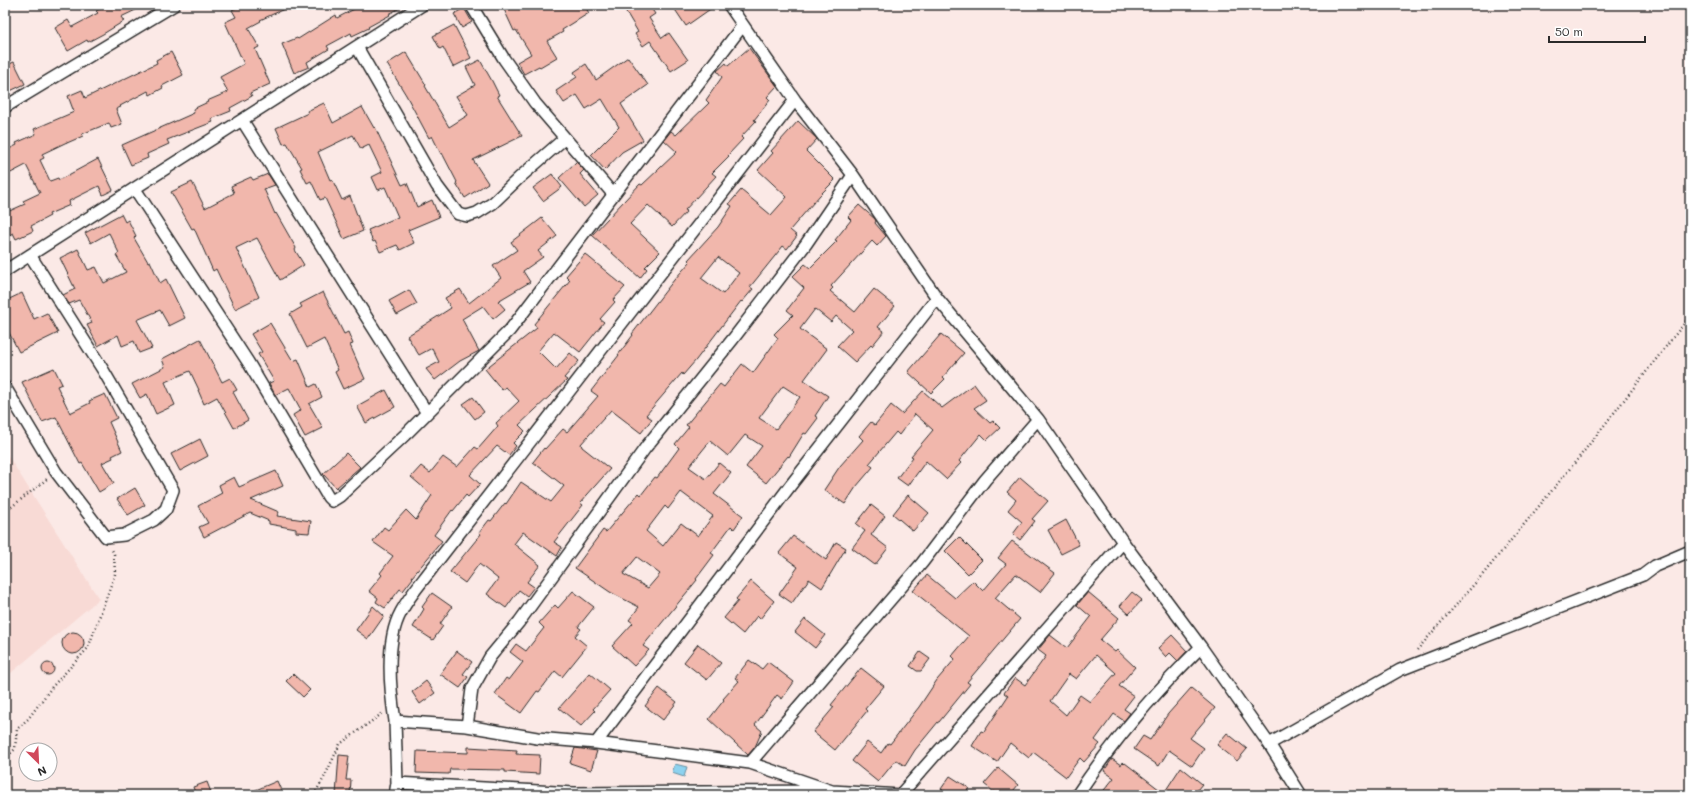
<svg xmlns="http://www.w3.org/2000/svg" width="1695" height="800" font-family="Mali,sans-serif">
	<rect width="100%" height="100%" fill="#fbe9e6"/>
	<filter id="ink" filterUnits="userSpaceOnUse"><feTurbulence type="fractalNoise" baseFrequency=".025" numOctaves="2"/><feDisplacementMap in="SourceGraphic" scale="8" xChannelSelector="R" yChannelSelector="G"/><feConvolveMatrix kernelMatrix="1 2 1 2 8 2 1 2 1" color-interpolation-filters="sRGB"/></filter>
	<g filter="url(#ink)">
		<!-- built -->
		<path fill="#f8dad5" d="M5 451 99 599 5 678Z"/>
		<!-- water -->
		<path fill="#8dd2ef" stroke="#668fa1" d="M675 764 687 767 684 777 672 773Z"/>
		<!-- building -->
		<path fill="#f1b7ac" stroke="#2b2b2b" fill-rule="evenodd" d="M107 5H146L121 17 124 21 103 34 88 42 87 40 68 51 55 28 68 20 72 27 98 13 96 11Z
			M241 5H293L260 20 261 21 248 28 259 47 255 49 270 84 250 93 252 96 230 108 231 111 211 119 213 122 167 140 169 144 147 154 148 158 131 165 122 145 194 113 193 109 208 102 207 101 228 92 220 77 244 64 225 22 236 17 232 10Z
			M362 5H405L389 14 390 15 368 27 369 28 352 36 351 33 327 46 329 49 307 62 309 67 294 73 282 44 297 38 298 39 336 15 337 18Z
			M502 5H584L589 13 562 30 563 32 547 41 557 57 540 67 539 66 524 74 517 62 531 54 516 30 514 31Z
			M622 5H649L655 14 649 18 662 38 669 33 688 60 671 71 650 41 643 46 635 34 638 32Z
			M672 5H716L686 26Z
			M464 8 472 22 462 28 454 14Z
			M454 25 471 58 453 67 443 47 440 49 433 36Z
			M749 48 777 86 767 97 770 100 754 120 756 121 741 137 743 139 728 155 729 156 712 173 716 176 685 210 687 211 672 227 648 205 630 224 660 252 645 267 647 269 640 278 592 235 640 184 642 185 677 152 664 140 671 131 676 135 709 103 706 100 722 77 717 71 726 63 728 66Z
			M171 52 183 75 162 86 163 88 150 95 148 91 120 106 121 107 116 109 122 124 111 128 109 123 82 134 83 136 67 143V142L42 154 44 158 40 160 50 181 58 178 59 180 98 159 113 190 103 195 99 186 69 201 70 205 49 214 50 216 31 226 33 231 16 239 13 233 5 237V213L25 204 23 201 40 193 26 165 5 176V151L17 145 16 143 36 134 34 129 74 112 68 96 82 90 85 98 157 63 156 60Z
			M406 52 426 85 425 86 449 127 468 115 456 96 475 85 466 67 480 60 492 81 499 95 497 96 522 136 473 160 488 183 465 198 456 183 457 182 442 153 441 154 432 136 429 138 406 95 387 64Z
			M628 57 648 85 621 104 643 140 622 152 605 170 591 155 619 127 602 99 586 109 577 95 564 103 556 91 577 77 574 72 586 64 596 80Z
			M14 62 25 84 8 92 5 85V66Z
			M324 103 333 123 362 107 374 128 375 127 402 185 407 183 417 207 432 200 439 217 408 230 414 243 400 250 397 245 380 252 375 241 373 242 368 230 398 217 385 187 378 190 372 177 382 172 369 145 361 149 353 135 318 152 330 180 332 179 342 200 350 196 363 231 344 239 325 198 320 200 311 181 307 183 300 169 302 168 287 143 283 144 276 128 308 113 307 111Z
			M798 121 817 139 806 151 835 180 820 195 790 230 797 236 787 249 783 246 750 287 753 289 742 302 741 301 696 360 683 375 682 373 646 415 652 419 641 433 611 410 581 444 582 447 610 469 580 503 583 505 554 542 562 547 557 556 523 532 514 544 540 565 527 582 534 587 527 596 519 590 506 608 487 594 498 579 479 564 465 583 450 572 481 534 479 533 489 520 491 521 505 503 506 504 521 482 551 502 564 486 533 462 544 448 545 449 563 429 567 432 598 396 591 391 619 355H618L633 335 632 334 674 280 690 262 688 260 718 227 732 206 729 204 741 190 771 215 787 197 758 170 773 153 771 151ZM718 257 739 273 723 294 701 278Z
			M576 162 584 170 580 174 598 195 584 207 559 178Z
			M268 174 275 185 264 189 275 214 276 213 296 248 295 250 304 265 280 280 257 238 236 248 259 297 235 309 216 269 213 271 194 228 192 229 171 192 192 182 205 208 234 193 231 186 251 177 253 180Z
			M552 174 562 187 543 201 533 188Z
			M859 205 875 219 876 221 875 223 886 236 877 246 872 241 831 286 833 288 830 291 855 312 874 289 895 306 878 327 884 331 872 346 871 345 855 362 837 346 852 330 836 316 831 322 815 309 800 329 827 349 804 380 828 396 815 416 818 418 806 434 804 433 789 457 788 456 766 483 746 467 762 446 745 435 728 456 710 441 689 467 706 479 719 463 731 473 714 494 743 516 734 529 731 526 711 553 714 555 696 579 697 580 643 646 649 650 634 666 612 646 633 623 629 620 639 607 610 592 575 568 603 530 606 532 639 493 641 495 655 477 657 478 679 448 675 444 689 427 686 425 720 384 724 387 742 364 753 373 778 338 774 334 793 315 787 310 804 288 792 277 805 264 810 268 837 241 835 240 851 220 848 217ZM783 386 800 397 776 429 759 418ZM681 492 713 516 698 536 681 523 663 546 646 531 665 506 668 509ZM637 557 660 574 648 588 623 574Z
			M121 214 125 222 128 220 136 236 134 238 148 262 150 261 160 283 166 279 185 318 169 326 160 310 137 320 152 348 139 353 134 341 122 346 118 335 98 346 87 325 92 323 79 300 69 304 63 295 75 289 60 258 78 249 88 270 96 267 104 283 126 272 116 255 119 253 109 233 91 243 85 233Z
			M542 218 557 236 538 251 543 257 523 271 530 282 498 301 505 309 493 319 483 306 462 319 479 351 460 361 435 380 426 369 439 362 432 348 419 355 407 336 451 308 445 298 460 289 469 303 501 278 493 266 517 250 511 242Z
			M585 254 625 287 613 300 615 302 600 319 604 322 580 352 554 332 538 351 556 369 570 353 579 361 564 378 567 380 519 425 525 431 513 443 516 446 509 455 497 446 470 475 480 484 468 497 466 495 453 511 452 510 434 535 442 541 412 577 413 578 403 591 400 589 385 608 376 602 378 598 369 591 382 575 380 573 393 556 373 542 384 527 388 530 406 510 416 520 432 495 411 477 421 466 430 473 443 457 457 467 475 447 478 449 498 426 496 423 519 401 506 387 502 390 485 369 537 328 534 324 570 280 566 276Z
			M409 290 417 304 397 315 389 301Z
			M323 292 344 334 348 332 353 344 350 345 365 379 343 389 335 372 338 370 324 339 307 348 290 314 302 307 300 304Z
			M22 293 34 319 47 313 58 333 19 352 5 325V301Z
			M270 323 293 361 298 359 310 387 316 384 322 397 309 404 323 428 305 437 293 415 301 410 289 388 275 395 269 383 274 381 258 354 262 352 251 334Z
			M941 334 964 353 943 377 945 379 931 393 908 372Z
			M200 339 222 382 230 378 237 390 233 392 248 420 234 428 217 397 204 404 198 390H199L190 371 165 382 175 405 156 414 147 394 140 398 132 384 165 367 162 359Z
			M54 368 62 384 57 386 70 413 90 403 89 401 105 394 117 418 109 422 122 451 112 456 113 458 102 463 114 483 99 492 82 463 80 464 56 417 42 422 22 382Z
			M974 384 986 400 974 408 990 423 993 421 1000 428 987 440 981 434 959 461 961 463 946 479 926 461 908 486 897 478 913 457 911 456 933 430 915 414 899 435 896 432 869 464 873 467 856 487 845 504 824 490 840 466 863 440 859 436 871 422 875 425 891 405 902 414 923 391 942 408Z
			M386 390 395 407 366 423 357 406Z
			M473 397 484 412 475 419 463 404Z
			M200 439 208 456 180 471 171 454Z
			M346 453 360 467 336 488 323 474Z
			M276 471 283 486 251 500 279 512 277 516 311 521 309 533 296 532V529L269 524V521L250 513 204 537 199 527 208 523 198 506 222 493 219 485 234 477 239 487Z
			M1020 477 1048 501 1032 519 1035 521 1020 540 1013 534 1022 522 1008 510 1016 500 1007 492Z
			M135 488 145 505 128 515 117 499Z
			M908 495 929 513 913 531 893 514Z
			M871 505 885 516 871 535 888 548 875 565 852 548 865 531 856 524Z
			M1066 520 1079 545 1061 554 1048 530Z
			M793 536 826 560 836 542 846 548 822 588 809 579 792 603 779 594 798 567 779 553Z
			M959 537 982 560 968 574 945 551Z
			M1012 541 1055 573 1040 592 1016 574 995 598 1020 619 967 682 970 684 939 722H938L915 750 905 766 896 760 878 782 852 761 867 742 881 753 888 743 890 744 919 707 937 680 955 659 952 656 969 636 913 591 927 575 955 598 973 581 983 591 1006 564 998 558Z
			M751 581 774 601 760 619 757 616 743 634 724 618 738 601 736 599Z
			M573 591 594 607 578 627 581 629 575 636 587 646 562 677 555 671 539 692 537 691 521 713 495 694 506 678 509 680 523 662 510 652 516 644 526 651 544 628 539 623 555 605 558 608Z
			M1088 592 1119 618 1100 640 1115 652 1117 650 1135 667 1119 686 1134 696 1124 709 1130 713 1124 721 1114 714 1095 740 1100 744 1084 762 1080 758 1066 777 1033 752 1029 758 1010 743 997 762 972 746 981 731 984 732 1008 696 1004 693 1015 678 1025 685 1046 656 1038 650 1050 635 1067 648 1091 617 1077 605ZM1096 655 1116 673 1090 702 1080 695 1066 715 1050 701 1069 674 1076 679Z
			M1132 592 1142 600 1129 614 1120 606Z
			M432 593 452 607 440 624 443 626 433 640 413 627 424 609 422 607Z
			M373 606 384 616 368 639 356 630Z
			M805 619 825 635 815 648 795 632Z
			M62 643a11 11 0 1 1 22 0a11 11 0 1 1-22 0Z
			M1172 635 1187 651 1178 661 1170 653 1166 657 1158 648Z
			M698 644 721 663 707 680 684 662Z
			M457 651 472 662 463 674 468 677 460 688 440 674Z
			M920 652 930 659 921 671H917L910 666Z
			M749 660 762 669 768 662 794 682 782 699 777 695 755 725 762 731 755 747 748 755 709 719 724 700 723 699 739 681 735 678Z
			M42 669a6 6 0 1 1 12 0a6 6 0 1 1-12 0Z
			M861 668 884 686 865 709 867 711 835 750 813 732 834 707 831 705Z
			M590 673 610 690 593 709 595 711 581 726 559 708Z
			M293 674 310 690 303 697 286 681Z
			M426 681 435 693 420 704 412 692Z
			M659 688 677 702 663 720 645 706Z
			M1191 688 1215 708 1190 738 1204 748 1192 766 1169 750 1159 766 1134 749 1143 736 1150 740 1168 714Z
			M1227 733 1247 749 1237 761 1217 745Z
			M468 747 517 750 516 754 540 755 539 774 505 772V770L450 769 449 774 416 773 417 751 468 753Z
			M575 748 597 751 591 770 570 763Z
			M339 755 349 756 346 780H351L350 795H336Z
			M1112 759 1121 765 1122 762 1124 764 1125 763 1164 793 1181 767 1202 784 1193 795H1100L1114 778 1104 771Z
			M998 768 1018 785 1010 795H998L984 784Z
			M950 776 969 788 965 795H951L941 789Z
			M277 781 283 795H244Z
			M207 782 212 795H196L193 787Z"/>
		<g fill="none" stroke-linecap="round" stroke-linejoin="round">
			<!-- street casing -->
			<g stroke="#2b2b2b" stroke-width="14">
				<path id="street" d="M471 5 504 59 535 103 613 194
					M729 5 795 100 853 175 937 298 1038 419 1123 542 1201 647 1269 744 1301 795
					M357 47 437 186 458 214 467 216 477 213 493 203 519 178 565 138
					M5 107 174 5
					M242 120 427 413
					M135 189 248 362 328 497 332 501 340 496 407 433 510 330 743 25
					M5 271 422 5
					M5 387 56 472 106 537 124 535 154 520 166 509 173 490 103 370 30 255
					M395 721C390 690 385 641 401 612 409 596 422 582 433 567L795 100
					M467 726 472 689 490 657 519 622 646 447 733 339 806 244 853 175
					M596 743 790 486 937 298
					M1269 744 1400 670 1643 575 1655 566 1690 551
					M750 763 922 563 985 480 1038 419
					M397 783 574 793 823 791
					M395 795 397 783 395 721 467 726 537 738 596 743 750 763 832 791 901 795
					M900 795 1123 542
					M1077 795C1113 741 1155 692 1201 647"/>
			</g>
			<!-- path -->
			<path stroke="#2b2b2b" stroke-width="2.5" stroke-dasharray="1 3" stroke-linecap="butt" d="M5 512 47 479
				M1417 650 1484 573 1577 460 1690 316
				M5 759 15 749 17 729 28 719 52 687 88 648 115 574 114 554 111 548
				M314 795 325 776 340 744 383 713"/>
			<!-- street -->
			<use href="#street" stroke="#fff" stroke-width="11"/>
		</g>
	</g>
	<!-- margin -->
	<rect width="1695" height="800" fill="none" stroke="#fff" stroke-width="20"/>
	<rect x="10" y="10" width="1675" height="780" fill="none" stroke="#2b2b2b" stroke-width="1.5" filter="url(#ink)"/>
	<!-- north arrow -->
	<g transform="translate(38 762) rotate(156)"><circle r="19" fill="#ffffff" stroke="#aaaaaa"/>
	<path d="M0-3L7 15L0 10L-7 15Z" fill="#d1495b"/>
	<text y="-6" font-size="11" font-weight="bold" text-anchor="middle" fill="#2b2b2b">N</text>
	</g>
	<!-- scale -->
	<path d="M1549 36v6h96v-6" fill="none" stroke="#2b2b2b" stroke-width="2"/>
	<text x="1555" y="36" font-size="12" fill="#2b2b2b" stroke="#ffffff" stroke-width="3" paint-order="stroke">50 m</text>
</svg>
